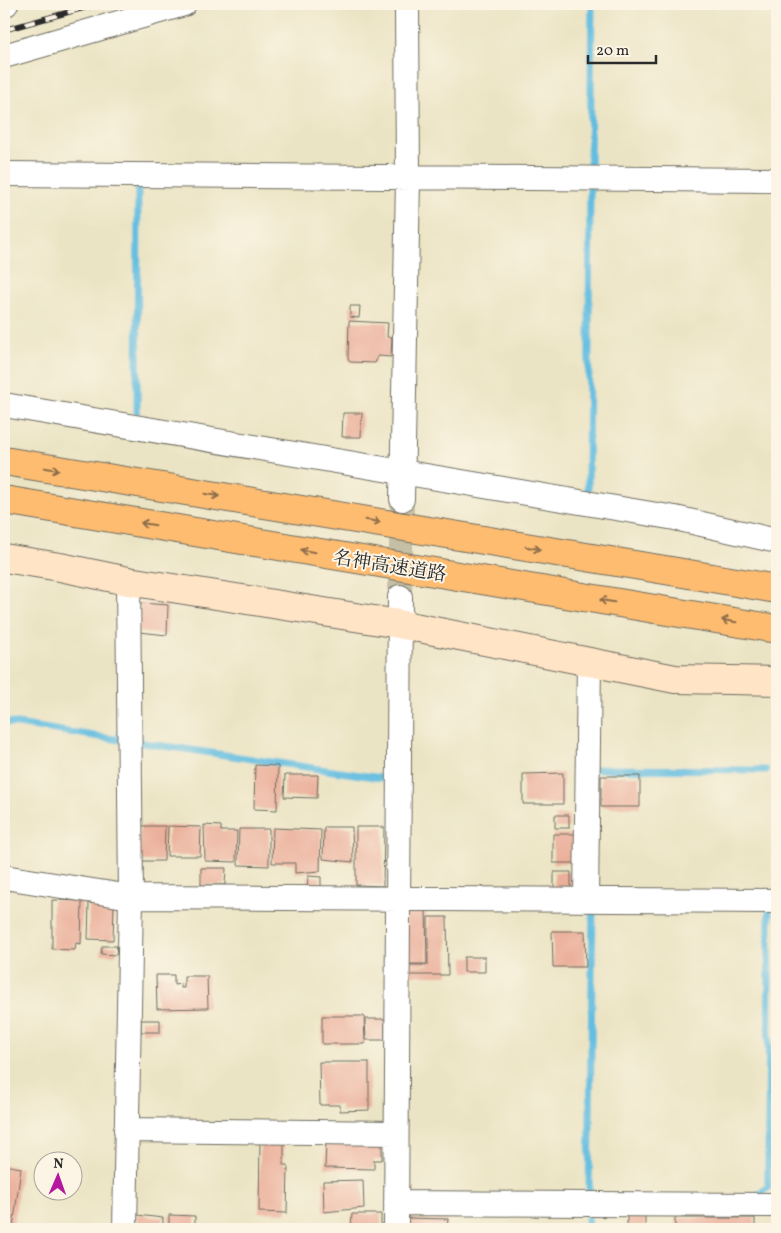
<svg xmlns="http://www.w3.org/2000/svg" width="781" height="1233" font-family="Vollkorn,'Noto Serif JP',serif">
	<rect width="100%" height="100%" fill="#fcf5e5"/>
	<filter id="ink" filterUnits="userSpaceOnUse"><feTurbulence type="fractalNoise" baseFrequency=".02" numOctaves="2"/><feDisplacementMap in="SourceGraphic" scale="10" xChannelSelector="R" yChannelSelector="G"/><feConvolveMatrix kernelMatrix="1 2 1 2 8 2 1 2 1" color-interpolation-filters="sRGB"/></filter>
	<filter id="wash" filterUnits="userSpaceOnUse"><feTurbulence type="fractalNoise" baseFrequency=".0096" numOctaves="4" result="noise"/><feDisplacementMap in="SourceGraphic" scale="20" xChannelSelector="R" yChannelSelector="G"/><feGaussianBlur stdDeviation="1.12" result="paint"/><feColorMatrix in="noise" values="0 0 0 0 0 0 0 0 0 0 0 0 0 0 0 0 0 1.4 0 .05"/><feComposite in="paint" operator="in"/></filter>
	<g filter="url(#wash)">
		<rect width="100%" height="100%" fill="#ebe4c4"/>
		<g fill="none" stroke-linecap="round" stroke-linejoin="round">
			<!-- stream -->
			<path stroke="#62bde0" stroke-width="7" d="M590 172 592 4
				M137 411 138 181
				M588 490 590 190
				M4 722 120 740V734
				M137 742 381 778
				M593 769 766 770
				M593 1196H589L593 908
				M756 1197 768 1187 769 913
				M588 1229V1213"/>
		</g>
		<g id="blocks">
			<!-- building -->
			<path fill="#ebb09b" d="M350 306H360L359 318 350 317Z
				M349 321 388 323 387 337H392L391 357 378 356 375 363 350 362 348 359Z
				M343 413H362L361 437H342Z
				M140 603 168 605 167 635 139 632Z
				M255 765 278 766 277 810 254 809Z
				M563 773V804H523V774Z
				M285 775H318L317 798 284 797Z
				M601 776H640V807H601Z
				M555 815H569V828H555Z
				M204 825 221 826V831H237L236 862 205 861Z
				M140 826H165L164 861H139Z
				M168 826 201 827 200 856H167Z
				M324 827H352L353 862 323 859Z
				M356 827H384L383 886 356 885Z
				M273 828 321 830 320 871 295 873V863H272Z
				M239 829H269V866L238 865Z
				M553 834H575L576 863H553Z
				M201 868H226L225 885H201Z
				M554 872H571V889L554 890Z
				M308 876 321 877V891H307Z
				M52 900 82 901 81 944 76 943 75 950 52 949Z
				M89 903 114 904 113 940 88 939Z
				M406 909H426L427 964H406Z
				M428 917H447L448 975H408V965H428Z
				M552 931H585L586 967H553Z
				M102 946H117L116 955 101 954Z
				M464 957H485V972H464Z
				M156 975H174V985L181 984V988H184V976H207L208 1008 157 1009Z
				M322 1016H364L365 1044H322Z
				M365 1019H385V1040H366Z
				M141 1020H160V1032H141Z
				M319 1062H369V1110L340 1111V1105H320Z
				M260 1140H284V1165H288L287 1213 259 1212Z
				M326 1140H382V1160H374V1169L325 1168Z
				M4 1165 21 1168 13 1228H4Z
				M363 1180 364 1208 324 1212 323 1181Z
				M645 1213V1229H627V1214Z
				M352 1214H381V1229H351Z
				M137 1215 163 1218V1229H137Z
				M169 1215 195 1216V1229H169Z
				M405 1218 448 1219 447 1229H405Z
				M675 1218H755V1229H675Z"/>
		</g>
	</g>
	<g filter="url(#ink)">
		<use href="#blocks" fill-opacity="0" stroke="#6e6c61" stroke-width="1"/>
		<g fill="none" stroke-linecap="round" stroke-linejoin="round">
			<!-- street-tunnel -->
			<path stroke="#c5bfa5" stroke-width="24" stroke-dasharray="24 12" stroke-linecap="butt" d="M400 597 402 499"/>
			<!-- street casing -->
			<g stroke="#6e6c61" stroke-width="26">
				<path id="street" d="M4 4H6
					M4 56 184 4
					M4 174 777 180
					M4 405 675 518 777 541
					M402 499 408 179 407 4
					M4 877 131 897 777 901
					M586 900 589 662
					M126 1130 396 1133
					M396 1203 777 1205
					M125 1229 131 897 128 581
					M396 1229 400 597"/>
			</g>
			<!-- secondary casing -->
			<g stroke="#6e6c61" stroke-width="30">
				<path id="secondary" d="M4 558 60 567 128 581 399 624 675 679 777 681"/>
			</g>
			<!-- highway casing -->
			<g stroke="#6e6c61" stroke-width="30">
				<path id="highway" d="M659 569 777 589
					M655 609 777 629"/>
			</g>
			<!-- street -->
			<use href="#street" stroke="#fff" stroke-width="24"/>
			<!-- secondary -->
			<use href="#secondary" stroke="#ffe4c6" stroke-width="28"/>
			<!-- highway -->
			<use href="#highway" stroke="#febc70" stroke-width="28"/>
			<!-- rail casing -->
			<g stroke="#2b2b2b" stroke-width="5.5">
				<path id="rail" d="M4 30 98 4"/>
			</g>
			<!-- rail -->
			<use href="#rail" stroke="#fcf5e5" stroke-width="4" stroke-dasharray="11" stroke-linecap="butt"/>
			<!-- highway-bridge casing -->
			<g stroke="#6e6c61" stroke-width="30" stroke-linecap="butt">
				<path id="highway-bridge" d="M4 461 659 569
					M4 500 655 609"/>
			</g>
			<!-- highway-bridge -->
			<use href="#highway-bridge" stroke="#febc70" stroke-width="28"/>
		</g>
		<!-- one-way arrows -->
		<defs><path id="oneway-shaft" d="M-6 0H5M1.5-3L5.5 0L1.5 3" fill="none" stroke-width="1.6" stroke-linecap="round" stroke-linejoin="round" transform="scale(1.25)"/></defs>
		<g stroke="#8a6c4a">
			<use href="#oneway-shaft" transform="translate(52 469) rotate(9)"/>
			<use href="#oneway-shaft" transform="translate(212 495) rotate(9)"/>
			<use href="#oneway-shaft" transform="translate(373 521) rotate(10)"/>
			<use href="#oneway-shaft" transform="translate(148 524) rotate(-171)"/>
			<use href="#oneway-shaft" transform="translate(533 548) rotate(10)"/>
			<use href="#oneway-shaft" transform="translate(308 551) rotate(-171)"/>
			<use href="#oneway-shaft" transform="translate(607 601) rotate(-171)"/>
			<use href="#oneway-shaft" transform="translate(729 621) rotate(-170)"/>
		</g>
	</g>
	<g text-anchor="middle" stroke-width="4" stroke-linejoin="round" paint-order="stroke">
		<!-- street labels -->
		<g font-size="19" fill="#2b2b2b" stroke="#fcf5e5">
			<text transform="translate(390 565) rotate(9)" y="7">名神高速道路</text>
		</g>
	</g>
	<!-- margin -->
	<rect width="781" height="1233" fill="none" stroke="#fcf5e5" stroke-width="20"/>
	<!-- north arrow -->
	<g transform="translate(58 1176) rotate(2)"><circle r="24" fill="#fcf5e5" stroke="#a8a49b"/>
	<path d="M0-4L9 19L0 12L-9 19Z" fill="#b5179e"/>
	<text y="-8" font-size="14" font-weight="bold" text-anchor="middle" fill="#2b2b2b">N</text>
	</g>
	<!-- scale -->
	<path d="M588 55v8h68v-8" fill="none" stroke="#2b2b2b" stroke-width="2.5"/>
	<text x="596" y="55" font-size="15" fill="#2b2b2b" stroke="#fcf5e5" stroke-width="4" paint-order="stroke">20 m</text>
</svg>
